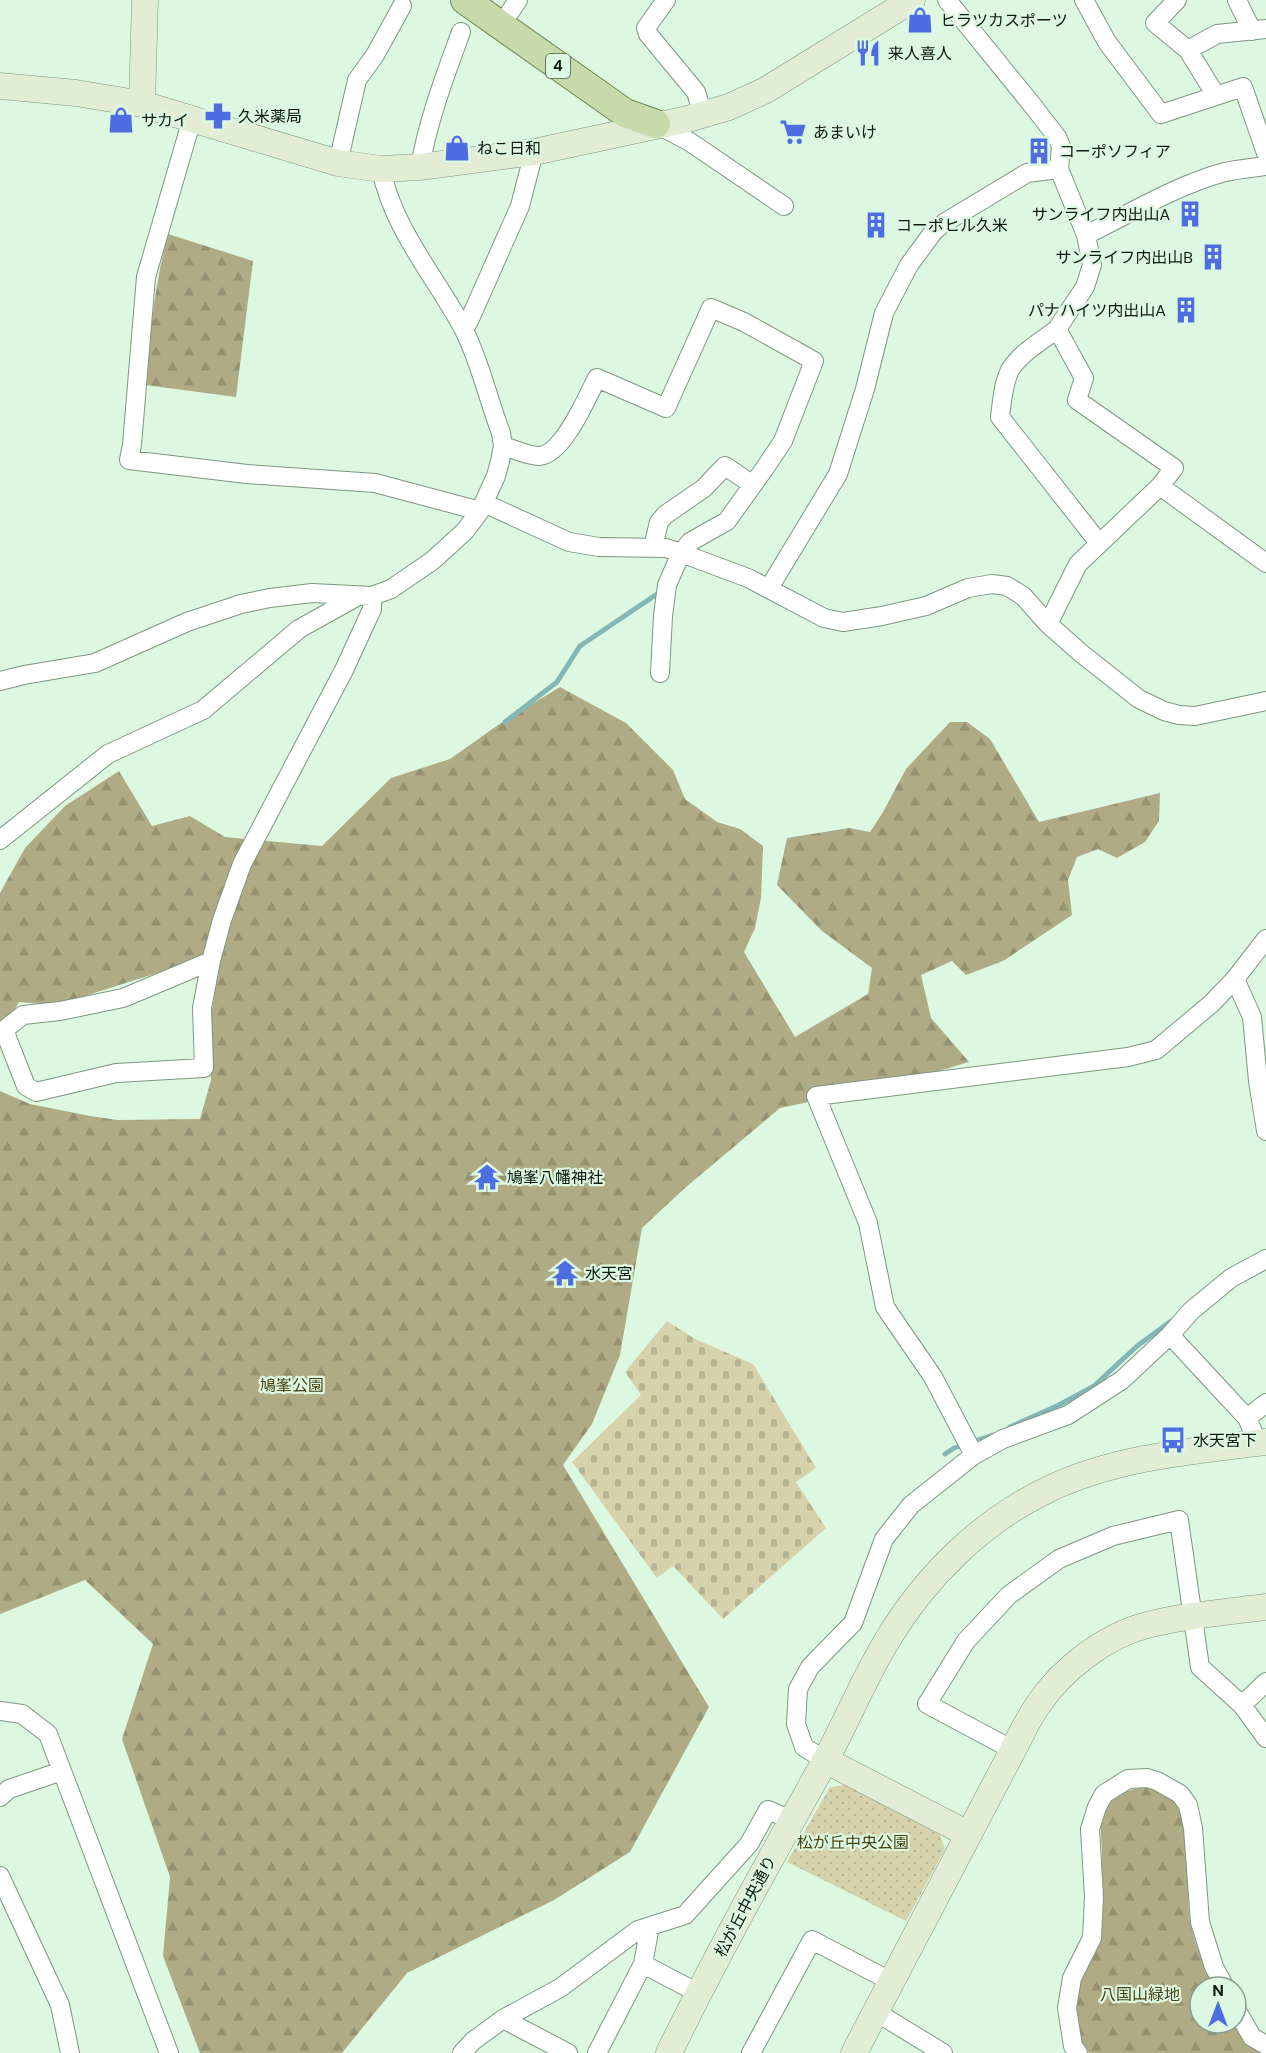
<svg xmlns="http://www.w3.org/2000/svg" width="1266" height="2053" font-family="'DM Sans','Noto Sans JP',sans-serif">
	<defs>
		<pattern id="green-dots" width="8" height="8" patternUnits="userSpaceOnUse" patternTransform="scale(1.5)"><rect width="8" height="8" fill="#d6d2ab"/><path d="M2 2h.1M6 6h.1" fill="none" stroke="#b6b492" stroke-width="1.8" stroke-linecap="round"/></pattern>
		<pattern id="forest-firs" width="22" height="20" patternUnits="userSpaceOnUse" patternTransform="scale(1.5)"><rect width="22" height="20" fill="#afab84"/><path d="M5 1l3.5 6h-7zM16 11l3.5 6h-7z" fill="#959271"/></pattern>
		<pattern id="cemetery-stones" width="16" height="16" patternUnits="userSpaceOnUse" patternTransform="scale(1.5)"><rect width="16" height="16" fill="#d6d2ab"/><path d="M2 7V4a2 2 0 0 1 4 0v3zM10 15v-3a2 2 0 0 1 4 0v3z" fill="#b6b492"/></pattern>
	</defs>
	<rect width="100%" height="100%" fill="#ddf8e1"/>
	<!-- green -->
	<path fill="url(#green-dots)" d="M845 1785 940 1835 945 1849 906 1921 787 1862 830 1787Z"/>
	<!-- forest -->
	<path fill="url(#forest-firs)" d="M168 234 253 261 236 397 145 385C150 334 155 283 168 234Z
		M560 687 626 723 673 770 685 799 717 822 740 829 763 846 761 898 755 928 744 952 795 1037 868 994 872 968 822 931 777 885 787 838 849 828 870 832 883 812 906 769 950 722H967L990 739 1039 822 1160 793 1159 821 1145 842 1117 858 1098 849 1077 857 1068 880 1072 915 1003 961 966 975 952 961 921 975 931 1018 969 1062 894 1084 780 1108 686 1187 642 1228 620 1355 592 1424 563 1465 709 1707 630 1852 554 1900 407 1973 342 2053H200L163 1956 170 1877 122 1739 153 1644 85 1580 0 1614V1091L30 1104 90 1116 118 1120 200 1119 211 1080 209 1029 220 959 208 957 56 1005 19 1002 0 1034V893L25 848 65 806 119 771 152 826 190 816 225 837 322 846 391 778 450 759 498 725Z
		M1140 1787C1147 1788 1157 1788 1163 1791 1197 1810 1185 1885 1190 1919 1193 1944 1205 1965 1218 1987H1200V2023H1236L1266 2053H1089L1078 2037 1074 2012 1079 1981 1101 1938 1102 1856 1100 1813 1115 1795Z"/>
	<!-- cemetery -->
	<path fill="url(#cemetery-stones)" d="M667 1321 695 1339 753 1364 816 1468 796 1482 826 1528 723 1619 673 1566 657 1578 572 1462 641 1395 625 1372Z"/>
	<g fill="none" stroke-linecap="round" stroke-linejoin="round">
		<!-- stream -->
		<path stroke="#83b6b7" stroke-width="5" d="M505 722 557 682 580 646 660 592
			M1010 1427 1059 1405 1094 1386 1137 1346 1171 1321
			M945 1454 954 1448 993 1435"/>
		<!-- street casing -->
		<g stroke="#7d9681" stroke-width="20">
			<path id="street" d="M666 0 646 28 648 34 696 92 703 115
				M947 0 1033 106 1057 137 1061 146 1059 169 1086 235 1092 265 1085 287 1057 329 1084 378 1077 400 1174 468 1160 486 1266 563
				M1084 0 1107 42 1161 114 1243 87 1266 153
				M1177 0 1155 23 1188 50 1215 94
				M1237 0 1252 31
				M510 12 518 0
				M1188 50 1217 34 1266 29
				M192 119 146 277 132 445 129 460 247 474 375 483 480 511
				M656 124 690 142 784 206
				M338 163 357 80 375 55 402 6
				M420 167C428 120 445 76 461 32
				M1086 235C1129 214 1179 184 1225 172 1238 169 1252 168 1266 166
				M464 329 469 321 520 206 534 152
				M1057 329C1042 341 1020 353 1010 370 1003 384 1002 402 1000 417L1099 543
				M503 446C514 449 528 456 539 456 563 455 587 397 597 378L666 408 711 308 744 322 814 361 783 441 767 465 727 521 690 542 681 553 667 585 663 616 660 673
				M484 503 569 542 599 547 666 548 681 553 748 578 824 618 843 622 882 616 926 606 968 588 992 584 1007 586 1023 596 1048 624 1082 654 1139 699 1164 711 1179 715 1195 716 1266 701
				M653 547 659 522 665 515 704 488 725 466 753 485
				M769 588 838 474 865 389 884 313 909 265 934 231 944 223 1027 173 1059 169
				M1048 624 1078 564 1160 486
				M0 681 24 675 95 663 187 622 241 604 270 598 312 593 372 596 391 589 432 561 465 531 480 511 496 476 500 461 503 446 501 433C488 399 480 361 463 328 435 276 393 229 381 169
				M0 840 108 754 203 710 299 629 358 596
				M211 961 202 1008 204 1068 116 1073 36 1092 26 1086 4 1030 23 1015 60 1011 123 998 211 961 222 920 242 864 344 670 372 609V596
				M1235 979 1252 1017 1258 1081 1266 1131
				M1170 1335 1247 1418 1258 1443
				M1247 1418 1266 1403
				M974 1455 933 1377 885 1307 868 1223 816 1096 1128 1057 1156 1050 1211 1004 1235 979 1266 939
				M1242 1705 1266 1682
				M0 1711 22 1714 48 1734 169 2053
				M1013 1750 927 1704 966 1641 1009 1595 1059 1559 1113 1536 1179 1520 1200 1667 1242 1705 1266 1738
				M825 1760 804 1747 796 1724 798 1689 810 1667 853 1623 884 1539 911 1505 974 1455 1003 1439 1068 1415 1122 1380 1170 1335 1191 1311 1231 1278 1266 1259
				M0 1797 9 1789 62 1771
				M0 1876 60 2005 70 2053
				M643 1964 698 1993
				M1236 2009 1252 2037 1266 2045
				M876 2012 943 2053
				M503 2019 568 2053
				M462 2053 473 2041 503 2019 560 1988 638 1930 685 1915 749 1844 768 1810 791 1820
				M597 2053 643 1964 650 1926
				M751 2053 812 1940 892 1982
				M1078 2053 1073 2046 1067 2008 1072 1978 1092 1938 1094 1897 1090 1829 1097 1807 1104 1794 1128 1779 1147 1778 1157 1781 1180 1794 1188 1805 1193 1828 1200 1922 1214 1967 1225 1987"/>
		</g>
		<!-- secondary casing -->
		<g stroke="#7d9681" stroke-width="27">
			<path id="secondary" d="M0 86 76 93 142 104 338 163 381 169 420 167 534 152 688 119 729 107 766 90 912 0
				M142 104 145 0
				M825 1760 968 1834
				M669 2053C717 1954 771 1858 825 1761 847 1721 864 1678 888 1639 926 1576 981 1522 1047 1490 1115 1457 1192 1451 1266 1442
				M854 2053 1013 1750C1021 1735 1028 1719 1038 1705 1062 1669 1105 1636 1147 1625 1186 1615 1227 1612 1266 1607"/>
		</g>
		<!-- primary casing -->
		<g stroke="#6e8650" stroke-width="30">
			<path id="primary" d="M465 0 625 113 656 124"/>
		</g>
		<!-- street -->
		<use href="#street" stroke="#fff" stroke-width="18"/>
		<!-- secondary -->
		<use href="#secondary" stroke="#e3ecd5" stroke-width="26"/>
		<!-- primary -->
		<use href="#primary" stroke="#c7daaa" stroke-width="28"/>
	</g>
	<!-- icons -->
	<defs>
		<g id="shop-bare" transform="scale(2.07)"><path d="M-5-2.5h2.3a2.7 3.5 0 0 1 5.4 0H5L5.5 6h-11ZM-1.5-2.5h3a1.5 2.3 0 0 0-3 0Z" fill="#4e6de1" stroke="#ddf8e1" stroke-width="2.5" paint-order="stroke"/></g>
		<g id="restaurant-bare" transform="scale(2.07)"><path d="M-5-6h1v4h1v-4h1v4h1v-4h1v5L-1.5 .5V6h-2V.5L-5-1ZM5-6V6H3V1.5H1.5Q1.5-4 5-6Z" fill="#4e6de1" stroke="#ddf8e1" stroke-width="2.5" paint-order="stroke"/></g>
		<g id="pharmacy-bare" transform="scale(2.07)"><path d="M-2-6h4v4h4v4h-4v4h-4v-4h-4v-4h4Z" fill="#4e6de1" stroke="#ddf8e1" stroke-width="2.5" paint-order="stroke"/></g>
		<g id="supermarket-bare" transform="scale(2.07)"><path d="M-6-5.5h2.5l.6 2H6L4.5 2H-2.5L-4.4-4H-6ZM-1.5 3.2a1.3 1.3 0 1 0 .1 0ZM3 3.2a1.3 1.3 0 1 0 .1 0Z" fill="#4e6de1" stroke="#ddf8e1" stroke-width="2.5" paint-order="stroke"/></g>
		<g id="building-bare" transform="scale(2.07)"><path d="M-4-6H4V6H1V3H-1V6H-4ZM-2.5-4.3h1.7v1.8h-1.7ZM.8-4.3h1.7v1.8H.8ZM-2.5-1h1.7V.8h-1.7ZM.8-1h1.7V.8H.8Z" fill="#4e6de1" stroke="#ddf8e1" stroke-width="2.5" paint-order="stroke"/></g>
		<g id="temple-bare" transform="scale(2.07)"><path d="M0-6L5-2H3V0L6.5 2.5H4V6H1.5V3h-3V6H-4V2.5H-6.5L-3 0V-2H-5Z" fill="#4e6de1" stroke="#ddf8e1" stroke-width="2.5" paint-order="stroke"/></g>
		<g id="bus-bare" transform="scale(2.07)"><path d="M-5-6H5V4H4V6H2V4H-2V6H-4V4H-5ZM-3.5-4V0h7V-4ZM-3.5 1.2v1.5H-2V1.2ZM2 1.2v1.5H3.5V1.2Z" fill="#4e6de1" stroke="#ddf8e1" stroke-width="2.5" paint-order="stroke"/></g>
	</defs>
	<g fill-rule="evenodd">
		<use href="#shop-bare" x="920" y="20"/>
		<use href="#restaurant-bare" x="868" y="53"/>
		<use href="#pharmacy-bare" x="218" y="116"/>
		<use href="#shop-bare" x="121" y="120"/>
		<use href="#supermarket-bare" x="793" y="132"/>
		<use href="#shop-bare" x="457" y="148"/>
		<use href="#building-bare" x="1039" y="151"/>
		<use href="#building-bare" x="1190" y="214"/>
		<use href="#building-bare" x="876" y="225"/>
		<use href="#building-bare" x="1213" y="257"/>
		<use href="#building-bare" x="1186" y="310"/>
		<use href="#temple-bare" x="487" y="1177"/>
		<use href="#temple-bare" x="565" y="1273"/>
		<use href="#bus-bare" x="1173" y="1440"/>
	</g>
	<g text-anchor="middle" stroke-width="4.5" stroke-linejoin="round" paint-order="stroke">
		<!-- shield labels -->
		<rect fill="#ddf8e1" stroke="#4d5b4f" stroke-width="1.5" x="546" y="54" width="24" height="24" rx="4.5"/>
		<g font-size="15" font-weight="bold" fill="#0f1811">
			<text x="558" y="71">4</text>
		</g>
		<!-- poi labels -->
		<g font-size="16" fill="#0f1811" stroke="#ddf8e1" text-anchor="start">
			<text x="940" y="26">ヒラツカスポーツ</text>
			<text x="888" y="59">来人喜人</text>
			<text x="238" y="122">久米薬局</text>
			<text x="141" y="126">サカイ</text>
			<text x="813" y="138">あまいけ</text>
			<text x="477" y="154">ねこ日和</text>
			<text x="1059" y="157">コーポソフィア</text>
			<text x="1170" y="220" text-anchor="end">サンライフ内出山A</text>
			<text x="896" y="231">コーポヒル久米</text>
			<text x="1193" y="263" text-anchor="end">サンライフ内出山B</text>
			<text x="1166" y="316" text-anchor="end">パナハイツ内出山A</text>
			<text x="507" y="1183">鳩峯八幡神社</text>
			<text x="585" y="1279">水天宮</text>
			<text x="1193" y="1446">水天宮下</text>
		</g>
		<!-- park labels -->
		<g font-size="16" fill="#484313" stroke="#ddf8e1">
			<text x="292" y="1391">鳩峯公園</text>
			<text x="853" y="1848">松が丘中央公園</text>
			<text x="1140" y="2000">八国山緑地</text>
		</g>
		<!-- street labels -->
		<g font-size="16" fill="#0f1811" stroke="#ddf8e1">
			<text transform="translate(745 1906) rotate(-62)" y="6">松が丘中央通り</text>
		</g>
	</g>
	<!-- north arrow -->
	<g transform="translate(1218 2005)"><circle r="28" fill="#ddf8e1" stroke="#8b9e8e" stroke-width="1.5"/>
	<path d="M0-4.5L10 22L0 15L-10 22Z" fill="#4e6de1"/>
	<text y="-9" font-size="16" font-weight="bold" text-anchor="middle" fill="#0f1811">N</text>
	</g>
</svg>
